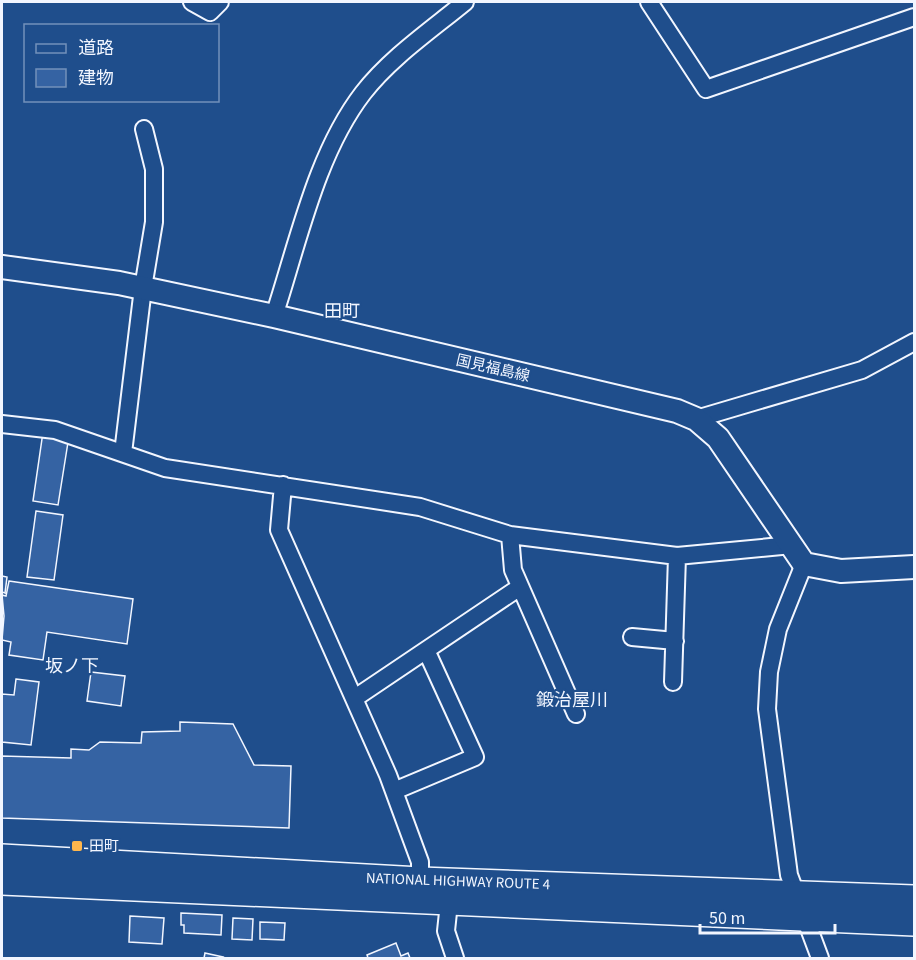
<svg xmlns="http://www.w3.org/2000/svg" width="916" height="960" font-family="'Source Sans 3','Noto Sans JP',sans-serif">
	<rect width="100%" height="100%" fill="#1f4e8c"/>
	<!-- building -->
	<path fill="#3563a3" stroke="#f2f6ff" stroke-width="1.5" d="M43 432 69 436 58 505 33 501Z
		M36 511 63 515 54 580 27 577Z
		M2 576 7 577 5 593 2 592Z
		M9 581 133 599 127 644 47 632 43 660 9 655 11 642 2 640 4 616 2 595 6 596Z
		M91 672 125 676 121 706 87 701Z
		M16 679 39 682 31 745 2 742V694L14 695Z
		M180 722 233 724 254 765 291 766 289 828 2 818V756L71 758V749L89 750 100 742 141 743 142 732 180 731Z
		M181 913 222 915 221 935 184 933V925H181Z
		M130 916 164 918 162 944 129 942Z
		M233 918 253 919 252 940 232 939Z
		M260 922 285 923 284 940 260 939Z
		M396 943 401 956 408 953 410 958H368L367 955Z
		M205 953 223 957 222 958H204Z"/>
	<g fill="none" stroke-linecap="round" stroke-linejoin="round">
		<!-- minor casing -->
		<g stroke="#f2f6ff" stroke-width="20">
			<path id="minor" d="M192 2 210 12 220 2
				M649 2 706 89 914 17
				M274 316C298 243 316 154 363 93 390 58 431 30 465 2
				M696 419 862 370 914 342
				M2 424 55 430 165 468 420 507 510 535 677 556 792 545
				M123 453 143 288 154 222V169L144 129
				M283 485 279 530 388 775 420 862V881
				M510 535 513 570 576 714
				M804 564 778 629 769 672 767 709 789 875 820 958
				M632 637 675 641
				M673 682 677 556
				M355 698 520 587
				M394 791 475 757 426 650
				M449 903 446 931 455 958"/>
		</g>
		<!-- secondary casing -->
		<g stroke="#f2f6ff" stroke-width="26">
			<path id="secondary" d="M2 267 119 283 274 316 677 411 696 419 718 438 804 564 841 571 914 567"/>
		</g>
		<!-- trunk casing -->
		<g stroke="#f2f6ff" stroke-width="30">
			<path id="trunk" d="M2 858 420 881 914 899
				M2 881 914 922"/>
		</g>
		<!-- minor -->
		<use href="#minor" stroke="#1f4e8c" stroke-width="16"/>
		<!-- secondary -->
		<use href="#secondary" stroke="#1f4e8c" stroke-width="22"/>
		<!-- trunk -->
		<use href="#trunk" stroke="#1f4e8c" stroke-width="27"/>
	</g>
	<!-- markers -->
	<rect fill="#ffb74d" stroke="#1f4e8c" stroke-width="2" x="71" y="840" width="12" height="12" rx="3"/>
	<g text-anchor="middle" stroke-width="4.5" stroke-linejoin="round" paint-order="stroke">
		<!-- street labels -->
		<g font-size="15" fill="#f2f6ff" stroke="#1f4e8c">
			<text transform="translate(493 368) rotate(13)" y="5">国見福島線</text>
			<text transform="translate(458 881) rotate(2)" y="5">NATIONAL HIGHWAY ROUTE 4</text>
		</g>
		<!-- poi labels -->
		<g font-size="15" fill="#f2f6ff" stroke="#1f4e8c" text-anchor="start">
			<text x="89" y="851">田町</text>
		</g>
		<!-- quarter labels -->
		<g font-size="18" fill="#f2f6ff" stroke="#1f4e8c">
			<text x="342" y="317">田町</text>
			<text x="72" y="672">坂ノ下</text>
			<text x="572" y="706">鍛治屋川</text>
		</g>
	</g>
	<!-- border -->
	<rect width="916" height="960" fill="none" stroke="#f2f6ff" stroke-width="6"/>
	<!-- legend -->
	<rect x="24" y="24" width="195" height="78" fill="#1f4e8c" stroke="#7391ba" stroke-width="1.5"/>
	<rect x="36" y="44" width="30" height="9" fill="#1f4e8c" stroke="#7391ba" stroke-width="1.5"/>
	<text x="78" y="54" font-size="18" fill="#f2f6ff">道路</text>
	<rect x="36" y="69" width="30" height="18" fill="#3563a3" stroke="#7391ba" stroke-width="1.5"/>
	<text x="78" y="84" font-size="18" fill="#f2f6ff">建物</text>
	<!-- scale -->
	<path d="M700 924v9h135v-9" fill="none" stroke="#f2f6ff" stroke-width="3"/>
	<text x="709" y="924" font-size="18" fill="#f2f6ff" stroke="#1f4e8c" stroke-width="4.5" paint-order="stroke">50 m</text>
</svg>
